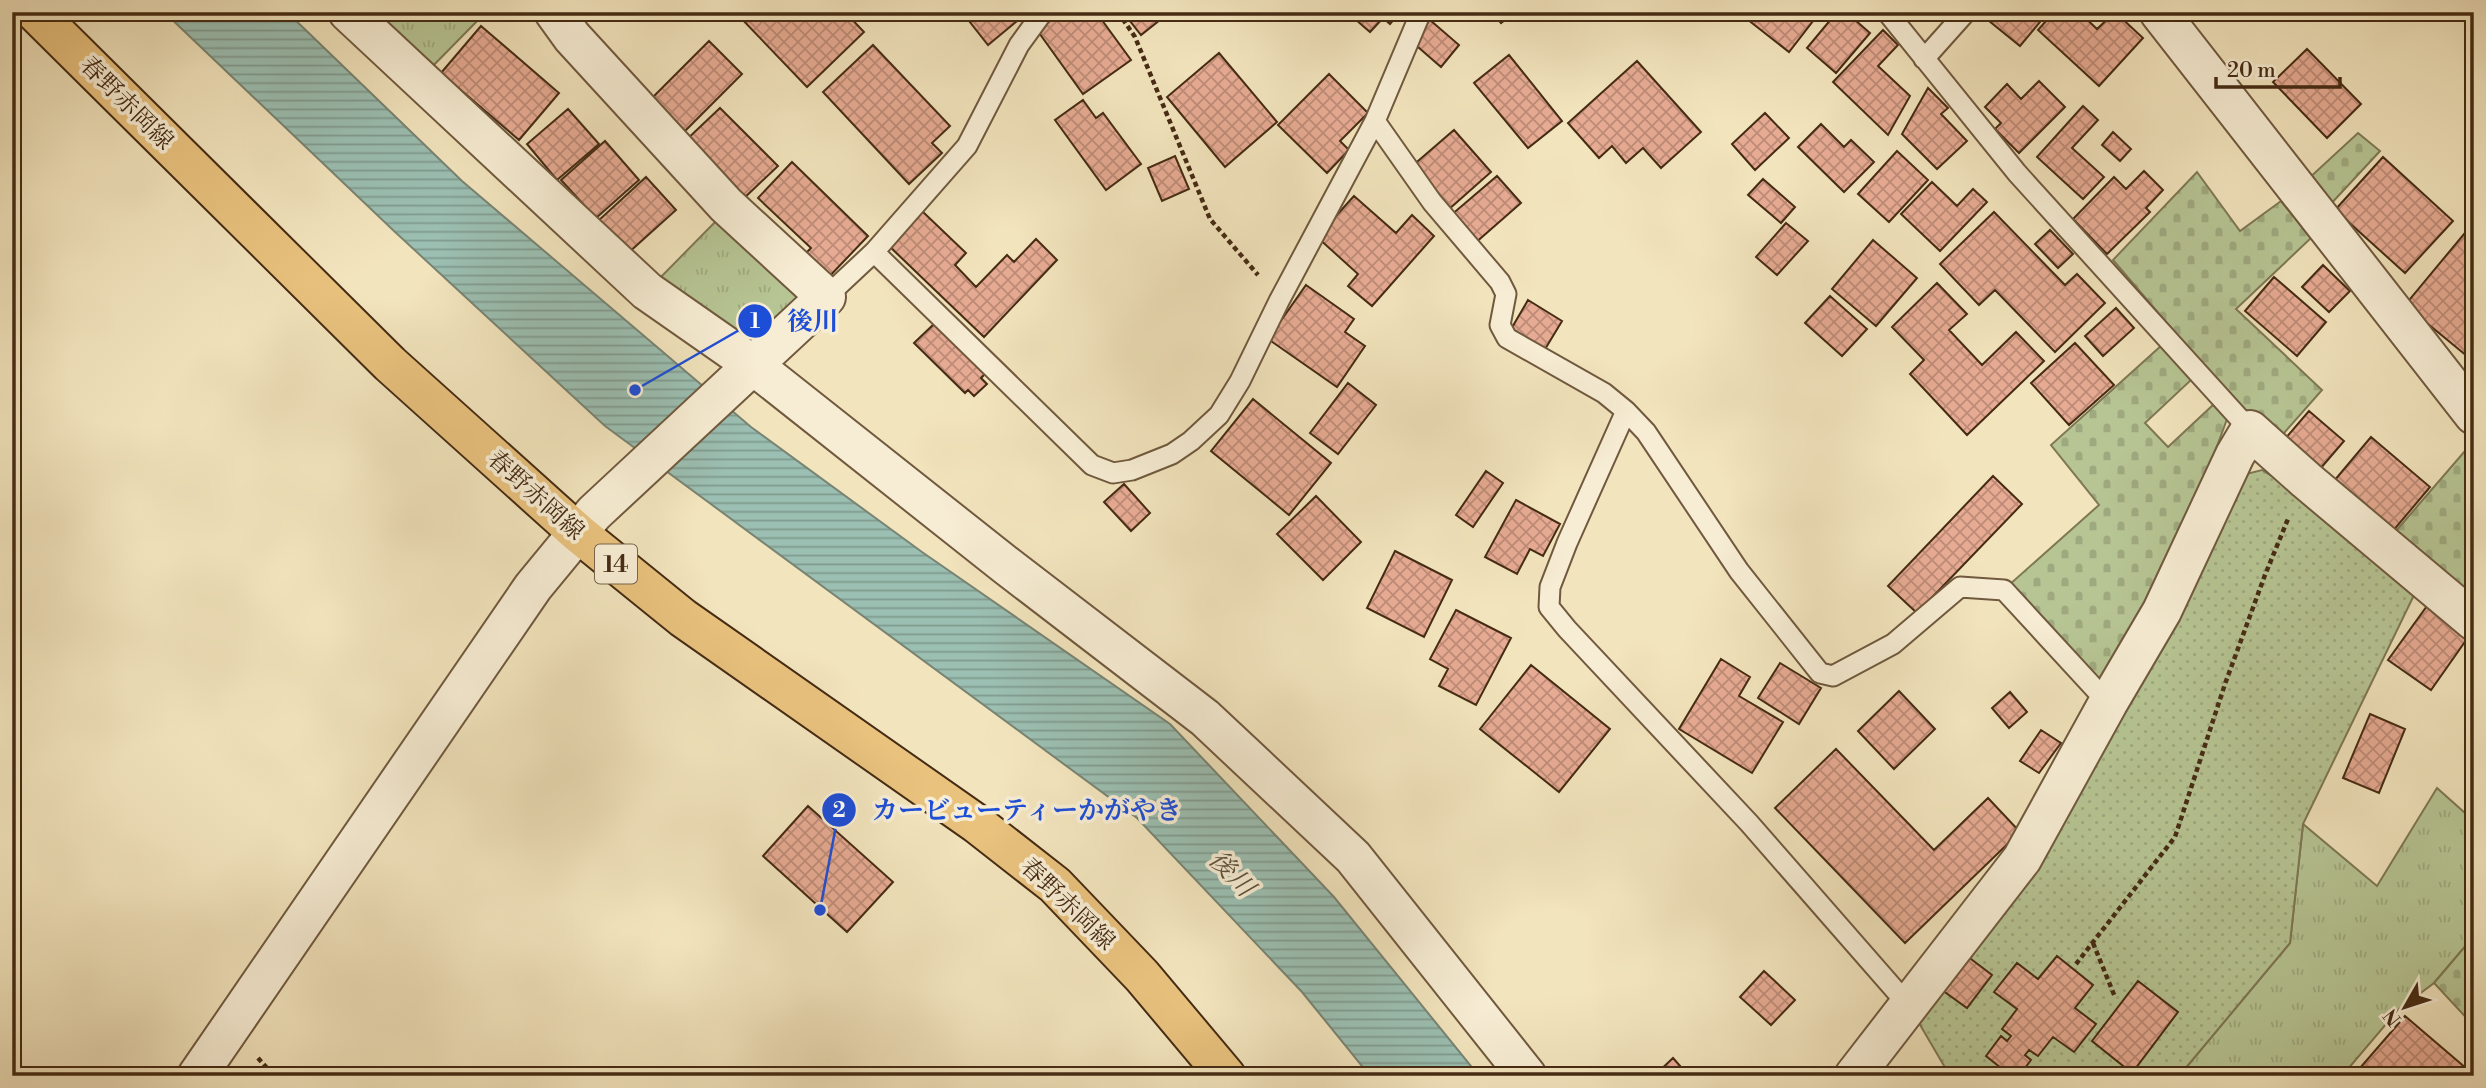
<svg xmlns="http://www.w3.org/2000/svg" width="2486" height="1088" font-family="'Libre Bodoni','Noto Serif JP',serif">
	<defs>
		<pattern id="grass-tufts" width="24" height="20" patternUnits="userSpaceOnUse" patternTransform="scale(1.75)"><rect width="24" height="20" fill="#b7c594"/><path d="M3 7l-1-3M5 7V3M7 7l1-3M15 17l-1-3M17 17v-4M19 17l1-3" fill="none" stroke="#9fa97f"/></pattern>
		<pattern id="cemetery-stones" width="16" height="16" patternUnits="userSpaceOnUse" patternTransform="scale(1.75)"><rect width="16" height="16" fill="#b7c594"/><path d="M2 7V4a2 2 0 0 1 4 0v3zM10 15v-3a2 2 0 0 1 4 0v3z" fill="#9fa97f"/></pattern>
		<pattern id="park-dots" width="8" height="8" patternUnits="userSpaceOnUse" patternTransform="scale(1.75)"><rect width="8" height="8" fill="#b7c594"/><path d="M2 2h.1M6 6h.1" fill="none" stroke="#9fa97f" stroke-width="1.8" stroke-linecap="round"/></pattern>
		<pattern id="water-rules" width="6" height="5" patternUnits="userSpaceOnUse" patternTransform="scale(1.75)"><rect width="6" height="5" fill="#9bbfb2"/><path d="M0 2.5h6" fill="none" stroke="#809b90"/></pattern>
		<pattern id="building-cross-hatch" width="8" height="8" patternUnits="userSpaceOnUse" patternTransform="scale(1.75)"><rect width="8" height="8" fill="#e7ab93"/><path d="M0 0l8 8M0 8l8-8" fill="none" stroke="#bd8b77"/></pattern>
	</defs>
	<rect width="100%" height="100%" fill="#f2e4bd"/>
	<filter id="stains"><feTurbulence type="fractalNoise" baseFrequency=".00286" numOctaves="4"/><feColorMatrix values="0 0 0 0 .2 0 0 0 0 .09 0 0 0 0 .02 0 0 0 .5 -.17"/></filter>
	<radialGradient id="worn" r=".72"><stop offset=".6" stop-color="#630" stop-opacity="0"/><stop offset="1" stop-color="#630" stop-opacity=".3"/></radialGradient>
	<!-- grass -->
	<path fill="url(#grass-tufts)" stroke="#7e7854" stroke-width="2" d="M348 12H486L420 79Z
		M729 208 826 297 753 365 647 291Z
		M2437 788 2474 821V936L2434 983 2398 1010 2342 1076H2179L2290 943 2303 824 2377 886Z"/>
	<!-- cemetery -->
	<path fill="url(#cemetery-stones)" stroke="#7e7854" stroke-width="2" d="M2358 133 2380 151 2329 206 2307 180Z
		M2197 172 2240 231 2281 201 2311 238 2236 309 2322 390 2277 441 2237 405 2113 260Z
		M2162 345 2191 380 2145 423 2168 447 2213 405 2227 419 2179 550 2099 683 2009 585 2099 505 2051 445Z
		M2471 444 2474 447V611L2389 539Z
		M2474 936V1026L2434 983Z"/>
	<!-- park -->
	<path fill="url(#park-dots)" stroke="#7e7854" stroke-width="2" d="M2262 470 2288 486 2416 591 2303 824 2290 943 2179 1076H1950L1909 1006 2246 474Z"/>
	<!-- water -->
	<path fill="url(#water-rules)" stroke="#798472" stroke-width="2" d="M164 12H287L462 181 751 427 922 552 1170 724 1334 897 1479 1076H1370L1302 992 1137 818 605 426 394 231Z"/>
	<!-- building -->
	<path fill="url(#building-cross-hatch)" stroke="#452b13" stroke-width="2" d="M739 12H845L864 32 807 87 737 14Z
		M962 12H1018L1022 17 988 45Z
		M1063 12H1104L1099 16 1131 60 1083 94 1037 30Z
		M1123 12H1170L1141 35Z
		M1347 12H1400L1390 24 1383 18 1370 32Z
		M1492 12H1515L1501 23Z
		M1738 12H1820L1789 52Z
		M1837 12H1846L1870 33 1836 73 1807 48Z
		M1978 12H2028L2040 22 2020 46Z
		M2054 12H2079L2097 29 2115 12 2143 38 2099 86 2038 30Z
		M1430 20 1459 45 1441 67 1411 41Z
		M481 26 559 93 519 140 441 73Z
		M1883 30 1898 45 1878 66 1910 96 1888 135 1833 82Z
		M709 41 742 74 685 131 652 98Z
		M873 45 950 126 932 143 942 153 909 184 823 92Z
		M2307 49 2361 104 2327 138 2273 82Z
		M1219 53 1277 122 1225 167 1167 97Z
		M1509 55 1562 121 1528 148 1474 83Z
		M1637 61 1701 132 1661 168 1643 148 1626 163 1612 146 1599 158 1568 123Z
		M1329 74 1368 113 1340 141 1349 150 1327 173 1278 125Z
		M2039 81 2065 107 2019 153 1995 129 2001 123 1985 107 2007 84 2021 99Z
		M1928 88 1948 108 1941 114 1967 141 1937 169 1902 134Z
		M1083 100 1096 118 1103 113 1141 164 1106 190 1055 120Z
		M2083 106 2098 120 2072 148 2104 177 2083 199 2037 157Z
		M720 108 778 166 741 201 683 143Z
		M568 109 599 144 557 180 527 144Z
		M1765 113 1789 138 1755 170 1732 144Z
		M1821 124 1844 147 1851 140 1874 162 1844 192 1798 147Z
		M1454 130 1491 172 1448 210 1411 167Z
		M2113 132 2131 149 2120 161 2102 145Z
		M605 141 639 180 596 218 561 180Z
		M1897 151 1928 180 1889 222 1858 194Z
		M1175 156 1189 189 1162 201 1148 168Z
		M2383 157 2453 221 2405 273 2335 210Z
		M792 162 868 236 824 282 800 259 811 248 758 198Z
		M2144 171 2163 190 2146 208 2150 212 2107 254 2073 219 2114 177 2126 189Z
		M1497 176 1521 203 1474 244 1450 216Z
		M646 177 676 210 627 254 598 221Z
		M1763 179 1795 207 1781 223 1748 195Z
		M1932 182 1957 206 1973 189 1987 202 1940 251 1901 214Z
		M1354 196 1396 233 1412 215 1434 236 1372 306 1348 286 1358 274 1317 237Z
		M922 211 966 253 955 265 976 287 1007 255 1014 262 1036 239 1057 260 984 337 889 246Z
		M1994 212 2065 285 2077 274 2105 303 2055 352 1995 290 1979 305 1940 264Z
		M2474 222V351L2468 357 2405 305Z
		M1786 223 1808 241 1777 275 1756 257Z
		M2050 230 2073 254 2058 268 2035 244Z
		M1873 240 1917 278 1876 326 1832 289Z
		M2323 265 2350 291 2329 312 2302 287Z
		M2274 277 2326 322 2297 356 2245 311Z
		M1937 283 1967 314 1949 330 1982 365 2016 332 2044 361 1967 435 1910 374 1924 360 1892 327Z
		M1306 285 1354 319 1345 332 1365 346 1337 387 1268 339Z
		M1830 296 1867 329 1842 356 1805 323Z
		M1528 300 1562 321 1544 351 1510 331Z
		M2116 308 2134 328 2103 356 2085 336Z
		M934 324 985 374 981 378 987 384 974 396 968 390 965 393 914 343Z
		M2075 343 2114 385 2069 425 2031 383Z
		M1348 383 1376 405 1338 454 1310 433Z
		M1253 399 1331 463 1289 515 1211 451Z
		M2309 411 2344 441 2314 476 2279 446Z
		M2371 437 2430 487 2387 538 2329 487Z
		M1486 471 1503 483 1473 527 1456 515Z
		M1993 476 2022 504 1917 613 1888 586Z
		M1124 484 1150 513 1131 531 1104 502Z
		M1316 496 1361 542 1323 580 1277 534Z
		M1516 500 1560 524 1543 556 1530 549 1517 574 1485 557Z
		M1395 551 1452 580 1424 637 1367 608Z
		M2427 606 2469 636 2431 690 2388 660Z
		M1456 610 1511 638 1476 705 1439 686 1448 669 1430 659Z
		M1721 659 1750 677 1739 696 1783 722 1752 773 1679 729Z
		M1780 663 1821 688 1799 724 1758 698Z
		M1531 665 1610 729 1559 792 1480 729Z
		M1899 691 1935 729 1894 769 1858 731Z
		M2010 692 2027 712 2009 728 1992 708Z
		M2370 714 2405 729 2379 793 2343 778Z
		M2041 730 2061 743 2039 773 2020 761Z
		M1836 749 1934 850 1988 798 2020 832 1905 943 1775 808Z
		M808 806 893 882 847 932 763 856Z
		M1967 956 1992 975 1967 1008 1942 990Z
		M2057 956 2093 985 2075 1008 2096 1024 2074 1052 2053 1037 2038 1056 2029 1050 2025 1055 2031 1060 2019 1076H2011L1986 1056 2001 1036 2007 1041 2011 1036 2002 1029 2017 1009 1994 992 2017 963 2038 979Z
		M1764 971 1795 1000 1771 1025 1740 997Z
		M2138 981 2178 1012 2132 1073 2092 1041Z
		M2405 1016 2474 1075V1076H2353Z
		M1673 1058 1689 1076H1654Z"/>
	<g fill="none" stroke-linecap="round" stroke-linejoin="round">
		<!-- lane casing -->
		<g stroke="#70593e" stroke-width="23">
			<path id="lane" d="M1887 12 2017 173 2250 430
				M1924 59 1966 12
				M1375 121 1432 202 1500 282 1506 294 1500 325 1507 338 1604 393 1626 411 1646 432 1739 571 1820 673 1833 676 1893 644 1960 587 2004 590 2108 703
				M874 252 1092 465 1113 473 1132 470 1172 454 1191 441 1219 415 1240 381 1279 301 1375 121 1421 12
				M826 297 874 252 967 146 1019 45 1043 12
				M1626 411 1567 543 1550 587 1549 607 1567 629 1749 823 1909 1006"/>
		</g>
		<!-- street casing -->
		<g stroke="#70593e" stroke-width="42">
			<path id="street" d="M348 12 647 291 753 365 1007 566 1205 718 1353 857 1527 1076
				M2159 12 2474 415
				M197 1076 533 587 594 513 826 297 726 205 572 37 554 12
				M1854 1076 2022 859 2108 703 2162 611 2235 455 2250 430 2306 480 2474 621"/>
		</g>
		<!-- primary casing -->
		<g stroke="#452b13" stroke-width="42">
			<path id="primary" d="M35 12 390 364 578 533 683 618 977 824 1055 885 1142 976 1226 1076"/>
		</g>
		<!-- path -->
		<path stroke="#452b13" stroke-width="4.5" stroke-dasharray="5 3.5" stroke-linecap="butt" d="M1118 12 1135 37 1210 219 1258 275
			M2093 943 2115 997
			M2076 964 2175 837 2225 684 2265 575 2288 519
			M258 1058 274 1076"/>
		<!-- lane -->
		<use href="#lane" stroke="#f7edd4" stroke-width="19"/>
		<!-- street -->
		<use href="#street" stroke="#f7edd4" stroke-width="38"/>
		<!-- primary -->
		<use href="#primary" stroke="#e9c27e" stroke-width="38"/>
	</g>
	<g text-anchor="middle" stroke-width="7" stroke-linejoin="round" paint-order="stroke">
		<!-- shield labels -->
		<rect fill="#f7edd4" stroke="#7a654d" stroke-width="2" x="595" y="544.5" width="42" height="39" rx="5"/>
		<g font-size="23" font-weight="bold" fill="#452b13">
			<text x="616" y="572">14</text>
		</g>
		<!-- street labels -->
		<g font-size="24" fill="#452b13" stroke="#f7edd4">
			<text transform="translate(127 103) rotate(45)" y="8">春野赤岡線</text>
			<text transform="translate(536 495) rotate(42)" y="8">春野赤岡線</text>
			<text transform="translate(1068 904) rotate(44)" y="8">春野赤岡線</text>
		</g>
		<!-- water labels -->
		<g font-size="26" font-style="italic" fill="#5a503b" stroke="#f7edd4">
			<text transform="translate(1232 873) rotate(46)" y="9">後川</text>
		</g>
	</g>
	<!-- callouts -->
	<path fill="none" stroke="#1d4ed8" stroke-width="2.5" d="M635 390L755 321M820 910L839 810"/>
	<g fill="#1d4ed8" stroke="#f7edd4" stroke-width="2.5">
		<circle cx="635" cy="390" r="7"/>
		<circle cx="820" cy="910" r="7"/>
		<circle cx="755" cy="321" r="18"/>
		<circle cx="839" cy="810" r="18"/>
	</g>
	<g font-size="21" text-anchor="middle" font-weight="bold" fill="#fff">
		<text x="755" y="328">1</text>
		<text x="839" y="817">2</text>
	</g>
	<g font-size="26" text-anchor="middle" font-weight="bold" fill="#1d4ed8" stroke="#f7edd4" stroke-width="7" stroke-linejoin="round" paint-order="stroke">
		<text x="813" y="330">後川</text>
		<text x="1027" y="819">カービューティーかがやき</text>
	</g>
	<!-- margin -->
	<rect width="2486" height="1088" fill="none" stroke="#f2e4bd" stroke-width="42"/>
	<rect x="14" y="14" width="2458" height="1060" fill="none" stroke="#452b13" stroke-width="3.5"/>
	<rect x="21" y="21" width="2444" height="1046" fill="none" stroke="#452b13" stroke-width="2"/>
	<!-- north arrow -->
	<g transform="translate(2405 1007) rotate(231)" stroke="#f7edd4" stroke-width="5" paint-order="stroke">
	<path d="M0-5L12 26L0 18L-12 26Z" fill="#452b13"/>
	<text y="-10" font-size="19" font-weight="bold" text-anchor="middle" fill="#452b13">N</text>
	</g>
	<!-- scale -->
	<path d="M2216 77v10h124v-10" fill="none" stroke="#452b13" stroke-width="3.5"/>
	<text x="2227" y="77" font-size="21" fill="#452b13" stroke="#f7edd4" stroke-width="5" paint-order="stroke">20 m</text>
	<rect width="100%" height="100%" filter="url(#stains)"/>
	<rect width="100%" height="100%" fill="url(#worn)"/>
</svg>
